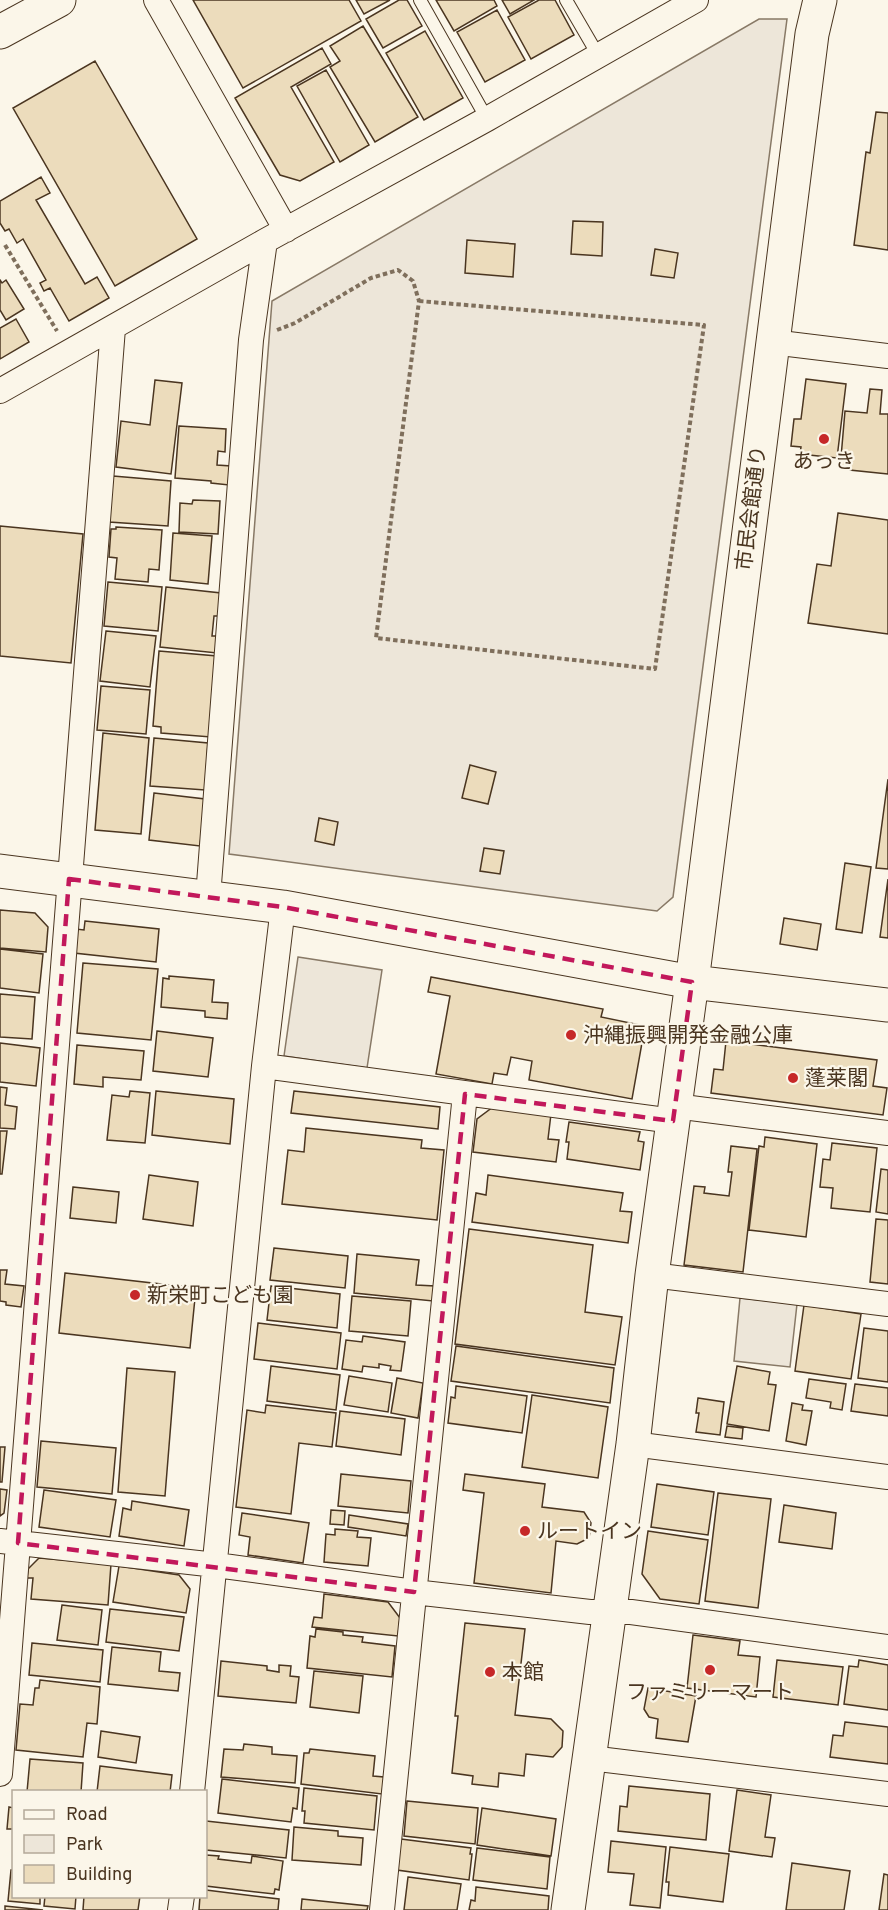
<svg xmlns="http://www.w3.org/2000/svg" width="888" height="1910" font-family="Overpass,'Noto Sans JP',sans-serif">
	<rect width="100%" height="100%" fill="#fbf6e9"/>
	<!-- green -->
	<path fill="#ede6d9" stroke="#887966" stroke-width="1.5" d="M759 19H787L673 897 657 911 229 854 272 301Z
		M298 957 382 970 367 1068 284 1056Z
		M740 1298 797 1304 790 1367 734 1361Z"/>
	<!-- building -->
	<path fill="#ecdcbc" stroke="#4a3520" stroke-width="1.5" d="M193 0H349L361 21 243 88Z
		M356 0H390L364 14Z
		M399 0H407L422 26 383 48 366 19Z
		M436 0H494L497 6 454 31Z
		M502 0H534L510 14Z
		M539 0H555L574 35 531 59 508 17Z
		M497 10 525 60 485 82 457 32Z
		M363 26 418 117 375 142 330 67 340 61 330 46Z
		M425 31 463 98 424 120 386 53Z
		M322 48 331 64 291 87 334 162 300 181 280 175 235 98Z
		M95 61 197 239 115 286 13 108Z
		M326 70 369 145 340 162 297 86Z
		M876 112 888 113V250L854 245 866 152 870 153Z
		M41 177 50 193 36 200 85 284 97 277 109 298 69 321 50 288 44 291 40 283 46 280 23 239 17 243 9 229 5 231 0 223V201Z
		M573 221 603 222 602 256 571 254Z
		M467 240 515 244 513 277 465 273Z
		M655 249 678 253 674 278 651 275Z
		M0 280 2 283 6 280 24 309 6 320 0 310Z
		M16 319 29 342 0 359V328Z
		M806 379 846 384 837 458 800 454 801 447 791 446 794 419H801Z
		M155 380 182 383 171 474 116 467 121 421 150 425Z
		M870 389 882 390 880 414H888V474L840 469 845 411 867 413Z
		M179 426 226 429 225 452 218 451 217 465 231 466 229 485 211 483V481L175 478Z
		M113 476 171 481 168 526 109 522Z
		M193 500 220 501 218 534 179 532 180 503 192 504Z
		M838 513 888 520V634L808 623 817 564 831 566Z
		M0 526 83 534 71 663 0 656Z
		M116 527 162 530 159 570 149 569 148 582 115 579 117 558 109 557 111 529H116Z
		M173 533 212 536 208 584 170 580Z
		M108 582 162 587 158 631 104 626Z
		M166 587 221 593 219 616H214L212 636H219L217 653 160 647Z
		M106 631 156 636 150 687 100 681Z
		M159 651 217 656 211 737 161 733V727L153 726Z
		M101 686 150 690 146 734 97 730Z
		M103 733 149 738 141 834 95 830Z
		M154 738 208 743 205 790 150 786Z
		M470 765 496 772 488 804 462 798Z
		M888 779V869L876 868Z
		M154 793 205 799 200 846 149 840Z
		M319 818 338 822 334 845 315 841Z
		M484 848 504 851 500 874 480 871Z
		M845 863 871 867 862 933 836 929Z
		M888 879V938L880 937Z
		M0 910 35 913 48 927 46 952 0 948Z
		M784 918 821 924 817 950 780 944Z
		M85 921 159 929 156 962 74 953 76 929 84 930Z
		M0 949 43 954 39 993 0 988Z
		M83 963 158 969 151 1040 77 1033Z
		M169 976 214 980 212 1002 228 1003 227 1019 205 1017V1011L161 1007 163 978 169 979Z
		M431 977 603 1009 601 1017 645 1026 632 1099 529 1080 532 1061 511 1057 507 1075 494 1073 492 1084 436 1074 450 996 428 992Z
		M0 994 35 997 32 1039 0 1037Z
		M157 1031 213 1038 208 1077 153 1071Z
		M726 1041 877 1060 873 1086 887 1088 883 1115 711 1093 714 1069 723 1070Z
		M0 1043 40 1048 36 1086 0 1082Z
		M77 1045 144 1051 141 1080 103 1077V1087L74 1084Z
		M0 1087 7 1088 5 1105 17 1107 15 1129 0 1128Z
		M130 1091 150 1093 145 1143 107 1140 112 1095 129 1097Z
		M156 1091 234 1099 230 1144 152 1135Z
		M294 1091 440 1107 438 1129 291 1113Z
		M493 1107 551 1114 548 1139 559 1140 556 1162 473 1152 477 1119Z
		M569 1122 640 1132 638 1141 644 1142 640 1170 567 1159 569 1142H566Z
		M306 1128 422 1140 421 1148 444 1150 437 1220 282 1204 288 1150 304 1152Z
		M0 1131H7L2 1174H0Z
		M765 1137 817 1144 806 1237 749 1230 759 1146 764 1147Z
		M832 1143 877 1148 870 1212 831 1208 833 1188 820 1187 823 1159 830 1160Z
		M731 1146 757 1149 743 1272 684 1265 694 1186 705 1187 704 1193 729 1196 732 1172H728Z
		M881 1169 888 1170V1214L876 1212Z
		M149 1175 198 1182 193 1226 143 1219Z
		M488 1175 623 1193 620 1211 632 1212 628 1243 472 1222 476 1193 486 1195Z
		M73 1187 119 1192 116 1223 70 1218Z
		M876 1219 888 1220V1284L870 1282Z
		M469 1229 593 1245 585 1312 622 1317 615 1365 455 1344Z
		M274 1248 348 1256 345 1288 270 1280Z
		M357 1254 419 1260 416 1285 435 1286 433 1301 354 1293Z
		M0 1270H7L5 1284 24 1286 21 1307 6 1305V1302L0 1301Z
		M65 1273 196 1288 190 1348 59 1333Z
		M271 1286 340 1294 337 1328 267 1320Z
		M352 1296 411 1301 408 1336 349 1331Z
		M804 1305 861 1314 851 1379 795 1371Z
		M258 1323 341 1333 337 1369 254 1359Z
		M864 1328 888 1331V1382L858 1378Z
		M363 1336 405 1342 401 1371 390 1370 391 1366 379 1364V1368L363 1366 362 1372 342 1369 346 1340 362 1342Z
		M456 1346 614 1368 610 1403 451 1381Z
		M271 1366 340 1375 336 1410 267 1401Z
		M737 1366 770 1372 768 1384 776 1385 769 1431 727 1424Z
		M127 1368 175 1372 165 1496 118 1492Z
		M349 1376 392 1383 388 1412 344 1405Z
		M397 1378 423 1383 418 1418 391 1413Z
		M809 1379 846 1384 842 1410 830 1408 831 1402 806 1398Z
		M855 1384 888 1388V1416L851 1411Z
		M456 1386 527 1396 522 1433 448 1423 451 1397 455 1398Z
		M532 1395 608 1407 598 1478 522 1467Z
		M698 1398 724 1402 720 1435 696 1432 699 1413H696Z
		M792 1403 803 1405 802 1410 812 1411 806 1445 786 1441Z
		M266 1405 336 1413 332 1447 299 1443 291 1514 236 1507 247 1410 265 1413Z
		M340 1411 405 1419 401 1455 336 1446Z
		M727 1426 743 1428 742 1439 725 1437Z
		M41 1441 116 1448 112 1494 37 1487Z
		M0 1447H5L2 1482H0Z
		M341 1474 411 1481 408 1513 338 1506Z
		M465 1474 545 1484 542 1507 584 1512 591 1523 589 1538 577 1544 556 1541 551 1593 474 1583 484 1493 463 1490Z
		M657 1484 714 1492 708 1535 651 1527Z
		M0 1489 7 1490 4 1513 0 1516Z
		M44 1490 116 1500 110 1537 39 1527Z
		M718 1493 771 1499 758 1608 705 1601Z
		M132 1501 189 1510 184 1546 119 1536 123 1508 131 1510Z
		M784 1505 836 1513 832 1549 779 1542Z
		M331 1510 345 1511 344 1525 330 1524Z
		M242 1513 309 1523 303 1563 248 1555 250 1537 239 1535Z
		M349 1515 408 1524 406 1536 348 1527Z
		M335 1529 358 1531 357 1537 371 1538 368 1566 324 1562 326 1534 335 1535Z
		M648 1531 708 1540 699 1604 660 1599 642 1574Z
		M39 1558 111 1564 108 1605 31 1599 33 1578H27L28 1569Z
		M119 1566 179 1575 190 1589 186 1613 113 1602Z
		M324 1594 388 1602 400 1618 398 1636 312 1627 314 1617 322 1618Z
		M62 1605 102 1610 98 1645 57 1640Z
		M110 1609 184 1617 179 1651 106 1642Z
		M465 1623 525 1629 515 1715 551 1719 563 1731 562 1747 553 1757 526 1754 524 1776 499 1773 498 1787 472 1784 473 1776 452 1773 458 1716H455Z
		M316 1629 343 1632V1635L363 1637 362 1642 395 1646 392 1677 307 1668 310 1636 315 1637Z
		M693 1635 740 1641 738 1655 760 1657 756 1697 687 1688Z
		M32 1643 103 1650 100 1682 29 1675Z
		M112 1647 161 1652 159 1671 180 1673 178 1691 108 1684Z
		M777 1660 843 1667 838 1705 773 1697Z
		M859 1660 888 1665V1710L844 1704 849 1666 858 1667Z
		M221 1661 267 1666V1670L279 1672V1665L291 1666 290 1676 299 1677 296 1703 218 1696Z
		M314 1671 363 1676 359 1713 310 1707Z
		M40 1680 100 1687 97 1724 87 1723 83 1757 16 1750 20 1704 33 1705 35 1688H39Z
		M648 1688 696 1696 688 1742 656 1738 658 1719 649 1717 644 1709Z
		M845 1722 888 1727V1764L830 1757 833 1735 843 1736Z
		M101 1731 140 1737 136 1763 98 1757Z
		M244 1744 272 1747V1754L297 1756 295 1783 221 1777 224 1749 243 1750Z
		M310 1749 375 1756 373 1776 384 1777 382 1794 301 1784 304 1753H309Z
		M30 1759 83 1763 81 1792H27Z
		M100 1766 172 1775 170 1792H97Z
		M222 1779 299 1788 297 1809 293 1808 291 1822 218 1813Z
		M629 1786 710 1794 706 1840 618 1831 620 1806 627 1807Z
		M304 1788 377 1796 374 1830 304 1823 305 1811H302Z
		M737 1790 771 1795 765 1837 775 1838 772 1857 729 1851Z
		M407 1801 478 1808 475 1844 404 1836Z
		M9 1807 14 1808V1829H7Z
		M482 1808 556 1819 551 1856 477 1845Z
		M206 1821 289 1830 286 1858 206 1850Z
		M294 1827 338 1831V1836L363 1838 361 1865 292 1860Z
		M401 1839 471 1848 470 1854H472L469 1880 397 1870Z
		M611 1841 666 1847 660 1908 630 1905 634 1874 608 1872Z
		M670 1847 729 1854 723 1902 668 1895 669 1882H666Z
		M477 1848 550 1857 547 1889 473 1880Z
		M206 1855 219 1856 218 1859 251 1863 252 1856 283 1861 279 1890 275 1889 274 1894 206 1886Z
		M792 1863 850 1871 844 1910H786Z
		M11 1870H14V1896H40V1904L8 1901Z
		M884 1874 888 1875V1910H879Z
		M408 1877 461 1884 457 1910H404Z
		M476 1887 549 1896 548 1910H469L471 1900 475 1901Z
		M206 1890 279 1899 278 1910H199L200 1896H206Z
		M45 1896H76L75 1909 44 1906Z
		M84 1896H140L138 1910H83Z
		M302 1899 368 1906 367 1910H301Z
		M5 1906 43 1910H5Z"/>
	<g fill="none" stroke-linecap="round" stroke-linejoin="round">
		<!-- lane casing -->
		<g stroke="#4a3520" stroke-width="14">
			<path id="lane" d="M420 0 487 119
				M566 0 598 55"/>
		</g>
		<!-- street casing -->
		<g stroke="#4a3520" stroke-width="26">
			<path id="street" d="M156 0 286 230
				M772 342 888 356
				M0 391 265 241 487 119 696 0
				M208 897 251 340 265 241
				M264 1066 673 1121
				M675 1106 888 1133
				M652 1275 888 1304
				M633 1444 888 1477
				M0 1541 216 1565 414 1592 590 1612H631L888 1647
				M590 1758 888 1794
				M0 1774 113 328
				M192 1792 264 1066 283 907
				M180 1910 182 1896
				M382 1910 465 1094"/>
		</g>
		<!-- secondary casing -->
		<g stroke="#4a3520" stroke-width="35">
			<path id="secondary" d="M0 32 59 0
				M0 871 283 907 692 982 888 1005
				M568 1910 633 1444 652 1275 692 982 812 34 820 0"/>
		</g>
		<!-- path -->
		<path stroke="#7f6f5c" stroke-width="4" stroke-dasharray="4.5 3" stroke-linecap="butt" d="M5 245 57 331
			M419 301 704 325 655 669 376 638Z
			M277 330 295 323 371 278 398 270 413 281 419 301"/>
		<!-- lane -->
		<use href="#lane" stroke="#fbf6e9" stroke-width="12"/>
		<!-- street -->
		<use href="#street" stroke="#fbf6e9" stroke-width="24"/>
		<!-- secondary -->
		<use href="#secondary" stroke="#fbf6e9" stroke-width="33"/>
	</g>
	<!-- marked area -->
	<path fill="none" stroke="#c2185b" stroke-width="4.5" stroke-dasharray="12 8" stroke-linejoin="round" d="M69 879 283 907 692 982 673 1121 465 1094 414 1592 18 1543Z"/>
	<!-- markers -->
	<g fill="#c62828" stroke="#fbf6e9" stroke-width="2">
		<circle cx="824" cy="439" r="6"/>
		<circle cx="571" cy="1035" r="6"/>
		<circle cx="793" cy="1078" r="6"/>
		<circle cx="135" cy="1295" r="6"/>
		<circle cx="525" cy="1531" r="6"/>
		<circle cx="710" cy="1670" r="6"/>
		<circle cx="490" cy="1672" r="6"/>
	</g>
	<g text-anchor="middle" stroke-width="4.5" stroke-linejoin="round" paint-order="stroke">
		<!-- poi labels -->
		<g font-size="21" fill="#4a3520" stroke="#fbf6e9" text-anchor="start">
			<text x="824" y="468" text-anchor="middle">あっき</text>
			<text x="583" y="1042">沖縄振興開発金融公庫</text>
			<text x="805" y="1085">蓬莱閣</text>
			<text x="147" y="1302">新栄町こども園</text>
			<text x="537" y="1538">ルートイン</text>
			<text x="502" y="1679">本館</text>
			<text x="710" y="1699" text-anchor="middle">ファミリーマート</text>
		</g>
		<!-- street labels -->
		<g font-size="21" fill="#4a3520" stroke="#fbf6e9">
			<text transform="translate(751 508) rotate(-83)" y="7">市民会館通り</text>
		</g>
	</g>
	<!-- legend -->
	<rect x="12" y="1790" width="195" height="108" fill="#fbf6e9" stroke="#b4a999" stroke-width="1.5"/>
	<rect x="24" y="1810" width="30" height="9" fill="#fbf6e9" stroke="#b4a999" stroke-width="1.5"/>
	<text x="66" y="1820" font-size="18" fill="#4a3520">Road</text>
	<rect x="24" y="1835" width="30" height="18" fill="#ede6d9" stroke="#b4a999" stroke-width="1.5"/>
	<text x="66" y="1850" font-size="18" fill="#4a3520">Park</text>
	<rect x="24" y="1865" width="30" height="18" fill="#ecdcbc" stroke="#b4a999" stroke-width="1.5"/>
	<text x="66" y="1880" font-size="18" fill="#4a3520">Building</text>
</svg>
